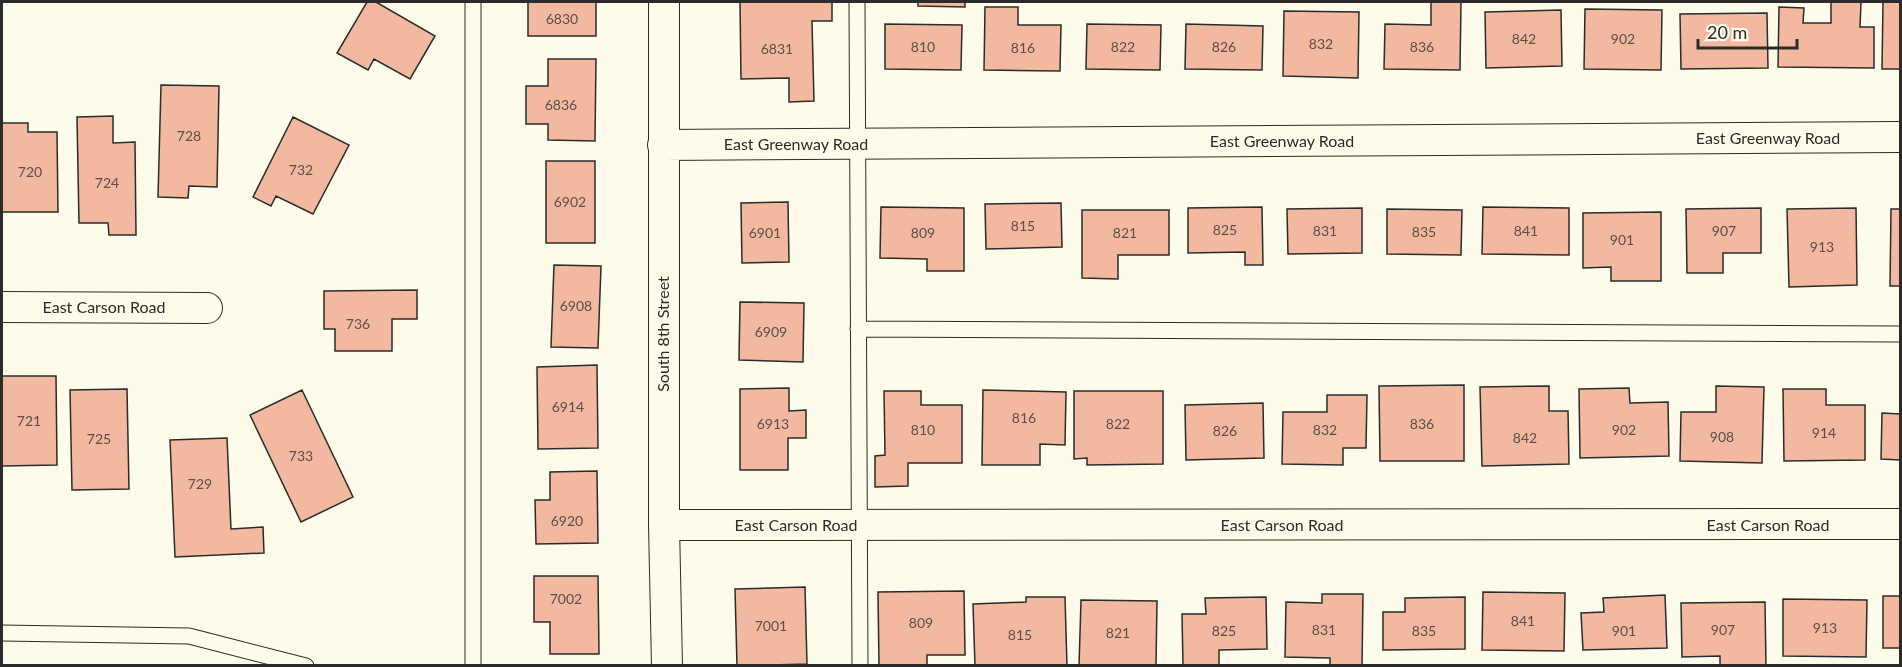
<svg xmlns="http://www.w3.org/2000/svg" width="1902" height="667" font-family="Lato,sans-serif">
	<rect width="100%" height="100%" fill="#fdfbea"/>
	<!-- building -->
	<path fill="#f2b8a0" stroke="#2b2b2b" stroke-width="1.5" d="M367 2H376L435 36 410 79 374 59 368 70 337 53Z
		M528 2H596V36H528Z
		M740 2H832V21H812L814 101 789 102V78L741 79Z
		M918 2H965V7L918 6Z
		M1431 2H1461L1460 70 1384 69 1385 24 1431 25Z
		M1831 2H1861L1860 27H1874V68L1778 67 1779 7 1804 8 1803 23H1831Z
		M1883 2H1900V69H1882Z
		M985 7H1018V25H1061L1060 71 984 70Z
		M1585 9 1662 10 1661 70 1584 69Z
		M1561 10 1562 66 1486 68 1485 12Z
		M1284 11 1359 12 1358 78 1283 76Z
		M1767 13 1768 68 1681 69 1680 14Z
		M885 24 962 25 961 70 885 69Z
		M1087 24 1161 25 1160 70 1086 69Z
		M1186 24 1263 26 1262 70 1185 69Z
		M548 59H596L595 141 548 140V124H526V86H548Z
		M161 85 219 86 217 187 189 186 188 198 158 197Z
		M113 116V143L135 142 136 235H109L108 223H79L77 117Z
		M293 117 349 145 313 214 276 196 271 206 253 197Z
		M2 123H28V132H57L58 212H2Z
		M546 161H595V243H546Z
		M788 202 789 262 742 263 741 203Z
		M1061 203 1062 247 986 249 985 204Z
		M881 207 964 208V271H927V259L880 258Z
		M1262 207 1263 265H1245V252L1188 253V208Z
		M1483 207 1569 208V255L1482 254Z
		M1362 208V253L1288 254 1287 209Z
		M1761 208V253H1723V273H1687L1686 209Z
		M1856 208 1857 285 1789 287 1787 209Z
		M1387 209 1462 210 1461 255 1387 254Z
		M1891 209H1900V286H1890Z
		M1082 210H1169V255H1118V279L1082 278Z
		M1661 212V281H1611V267L1583 268V213Z
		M554 265 601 266 598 348 551 347Z
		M417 290V319H392V351H335V329H324V291Z
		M740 302 804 303 803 362 739 360Z
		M597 365 598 448 538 449 537 367Z
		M2 376H56L57 465 2 466Z
		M1464 385V461H1380L1379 386Z
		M1549 386V411H1568L1569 464 1482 466 1480 387Z
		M1716 386 1764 387 1762 463 1680 461 1681 412H1716Z
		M789 388V411L806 410V438H788V470H740V389Z
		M1629 388 1630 403 1668 402 1669 456 1580 458 1579 389Z
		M127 389 129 489 72 490 70 390Z
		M1783 389H1826V405H1865V460L1784 461Z
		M302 390 353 497 301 522 250 415Z
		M983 390 1066 392 1065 445 1040 444V465H982Z
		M884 391H921V405H962V463H908V486L875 487V456L885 455Z
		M1074 391H1163V464L1087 465V458L1074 459Z
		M1327 395H1367L1366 448H1343V465L1282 464 1283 412H1327Z
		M1263 403 1264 458 1186 460 1185 405Z
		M1882 413 1900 414V460L1881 459Z
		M227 438 231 529 263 527 264 553 175 557 170 440Z
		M597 471 598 543 536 544 535 500H550V472Z
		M534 576H598L599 654H550V622H534Z
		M805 587 807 664 737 666 735 589Z
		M964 591 965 655H927V666H879L878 592Z
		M1483 592 1565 593 1564 651 1482 650Z
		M1322 594H1363L1362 666H1330V658L1285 657 1286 602 1322 603Z
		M1665 595 1667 648 1583 650 1581 613 1604 612 1603 598Z
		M1883 596H1900V648H1883Z
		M1026 597H1065L1067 666H975L973 604 1026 602Z
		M1266 597 1267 649 1219 650V666H1183L1182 614H1206L1205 598Z
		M1465 597V649L1383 650V612H1405V598Z
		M1783 599 1867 600 1866 657 1783 656Z
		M1081 600 1157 601 1156 666H1079Z
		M1765 602 1766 666H1720V656L1682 657 1681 603Z"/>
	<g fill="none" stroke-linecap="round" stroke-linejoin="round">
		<!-- service casing -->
		<g stroke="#2b2b2b" stroke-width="17">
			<path id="service" d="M473 2V666
				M857 2 860 666
				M858 329 1900 334
				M2 633 189 636 306 666"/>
		</g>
		<!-- minor casing -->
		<g stroke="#2b2b2b" stroke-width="32">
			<path id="minor" d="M664 2V525L667 666
				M663 145 1900 137
				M2 307 207 308
				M664 525 1900 524"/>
		</g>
		<!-- service -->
		<use href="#service" stroke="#fdfbea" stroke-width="15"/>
		<!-- minor -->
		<use href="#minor" stroke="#fdfbea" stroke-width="30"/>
	</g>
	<g text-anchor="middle" stroke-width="4.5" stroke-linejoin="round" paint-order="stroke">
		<!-- number labels -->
		<g font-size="14" fill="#5d4e48">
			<text x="562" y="24">6830</text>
			<text x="1524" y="44">842</text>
			<text x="1623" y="44">902</text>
			<text x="1321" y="49">832</text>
			<text x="923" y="52">810</text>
			<text x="1123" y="52">822</text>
			<text x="1224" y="52">826</text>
			<text x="1422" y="52">836</text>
			<text x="1023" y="53">816</text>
			<text x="777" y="54">6831</text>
			<text x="561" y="110">6836</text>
			<text x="189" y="141">728</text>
			<text x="301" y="175">732</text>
			<text x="30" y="177">720</text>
			<text x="107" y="188">724</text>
			<text x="570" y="207">6902</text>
			<text x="1023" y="231">815</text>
			<text x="1225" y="235">825</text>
			<text x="1325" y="236">831</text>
			<text x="1526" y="236">841</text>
			<text x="1724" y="236">907</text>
			<text x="1424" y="237">835</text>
			<text x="765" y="238">6901</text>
			<text x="923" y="238">809</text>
			<text x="1125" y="238">821</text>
			<text x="1622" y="245">901</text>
			<text x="1822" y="252">913</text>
			<text x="576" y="311">6908</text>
			<text x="358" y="329">736</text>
			<text x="771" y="337">6909</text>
			<text x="568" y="412">6914</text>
			<text x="1024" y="423">816</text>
			<text x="29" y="426">721</text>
			<text x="773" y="429">6913</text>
			<text x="1118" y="429">822</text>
			<text x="1422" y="429">836</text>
			<text x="923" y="435">810</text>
			<text x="1325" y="435">832</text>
			<text x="1624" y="435">902</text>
			<text x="1225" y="436">826</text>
			<text x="1824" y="438">914</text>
			<text x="1722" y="442">908</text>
			<text x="1525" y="443">842</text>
			<text x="99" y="444">725</text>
			<text x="301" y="461">733</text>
			<text x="200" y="489">729</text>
			<text x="567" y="526">6920</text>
			<text x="566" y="604">7002</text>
			<text x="1523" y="626">841</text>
			<text x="921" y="628">809</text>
			<text x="771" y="631">7001</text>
			<text x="1825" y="633">913</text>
			<text x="1324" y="635">831</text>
			<text x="1723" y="635">907</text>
			<text x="1224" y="636">825</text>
			<text x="1424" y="636">835</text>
			<text x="1624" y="636">901</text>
			<text x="1118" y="638">821</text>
			<text x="1020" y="640">815</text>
		</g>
		<!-- street labels -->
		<g font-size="16" fill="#2b2b2b" stroke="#fdfbea">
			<text x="1768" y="144">East Greenway Road</text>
			<text x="1282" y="147">East Greenway Road</text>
			<text x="796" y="150">East Greenway Road</text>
			<text x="104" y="313">East Carson Road</text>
			<text transform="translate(663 334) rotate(-90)" y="6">South 8th Street</text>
			<text x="796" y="531">East Carson Road</text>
			<text x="1282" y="531">East Carson Road</text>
			<text x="1768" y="531">East Carson Road</text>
		</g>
	</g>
	<!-- border -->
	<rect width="1902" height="667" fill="none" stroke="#2b2b2b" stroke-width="6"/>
	<!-- scale -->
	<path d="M1698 39v9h99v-9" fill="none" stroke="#2b2b2b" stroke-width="3"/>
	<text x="1707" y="39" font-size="18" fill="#2b2b2b" stroke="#fdfbea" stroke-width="4.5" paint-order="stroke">20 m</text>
</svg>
